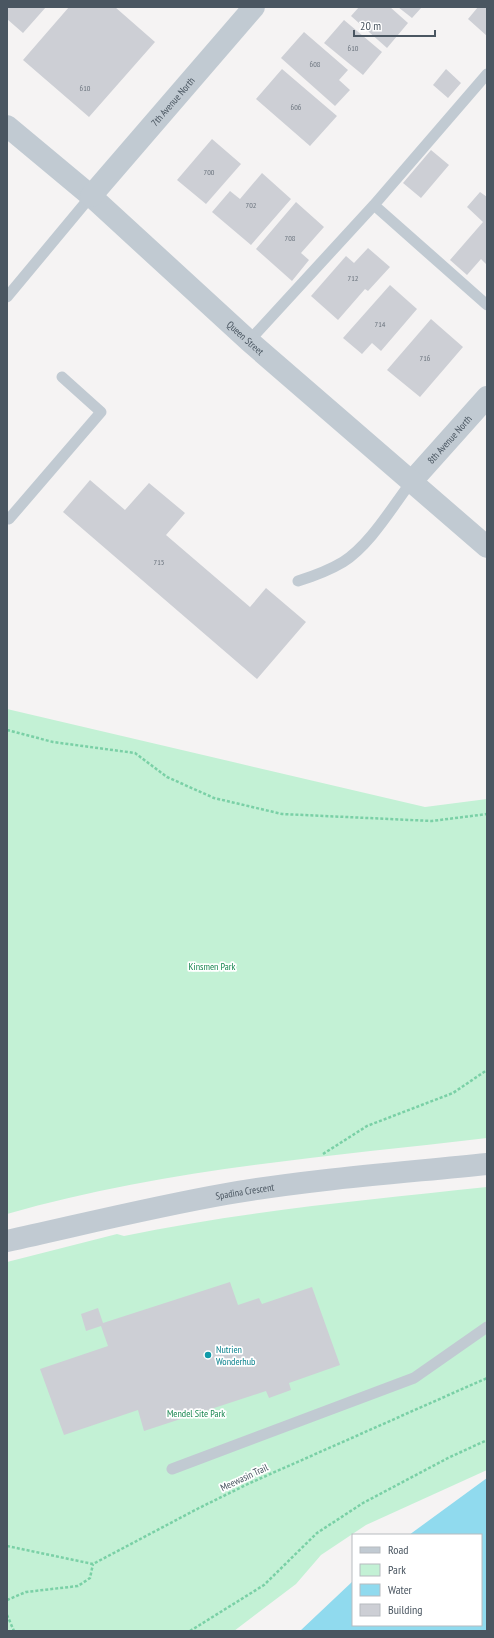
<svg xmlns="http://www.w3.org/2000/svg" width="494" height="1638" font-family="'PT Sans Narrow',sans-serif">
	<rect width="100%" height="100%" fill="#f5f3f3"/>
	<!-- green -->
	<path fill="#c3f1d5" d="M7 709 425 807 487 799V1138C326 1157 164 1169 7 1214Z
		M487 1187V1470L366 1525 321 1555 296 1584 234 1631H7V1262L117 1234 124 1236C244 1211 365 1200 487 1187Z"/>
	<!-- water -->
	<path fill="#90daee" d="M487 1478V1631H300L353 1581V1625H481V1535H409Z"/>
	<!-- building -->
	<path fill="#cdcfd5" d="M7 7H46L23 33 7 19Z
		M69 7H115L155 42 89 117 23 60Z
		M359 7H390L408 23 387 48 351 16Z
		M398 7H422L412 18Z
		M478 7H487V36L468 19Z
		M344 20 382 52 363 75 324 43Z
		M304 32 348 70 339 80 350 90 335 106 281 58Z
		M282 69 337 116 310 146 256 99Z
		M446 69 461 83 448 98 433 85Z
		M212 139 241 164 206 204 177 180Z
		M431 150 449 165 421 198 403 183Z
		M262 173 291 199 251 245 212 212 230 191 240 199Z
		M480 192 487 197V265L481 259 467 275 450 260 483 222 467 207Z
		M296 202 324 227 301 253 309 260 292 281 256 249Z
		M368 248 390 267 368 291 365 289 338 320 311 296 346 256 354 263Z
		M390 285 417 309 381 351 372 343 362 354 343 338Z
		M431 319 463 347 420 397 387 370Z
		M90 480 125 510 149 483 185 513 166 535 250 607 266 588 306 622 257 679 63 512Z
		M230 1282 238 1305 259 1298 262 1304 312 1287 340 1365 289 1383 291 1390 269 1398 266 1391 144 1431 138 1410 64 1435 40 1369 108 1346 101 1326 86 1331 81 1314 98 1308 103 1323Z"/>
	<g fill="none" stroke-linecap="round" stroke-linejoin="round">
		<!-- path -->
		<path stroke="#7ad0a6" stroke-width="2.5" stroke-dasharray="3 2" stroke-linecap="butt" d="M7 730 53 742 135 753 167 777 214 798 282 814 432 821 487 814
			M323 1154 367 1126 453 1093 487 1070
			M7 1546 93 1564 199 1508 250 1483 487 1378
			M7 1600 26 1592 78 1586 90 1578 93 1564
			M7 1615 14 1631
			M190 1631 264 1585 317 1533 363 1503 448 1458 487 1440"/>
		<!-- service -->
		<path stroke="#c1cad2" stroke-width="11" d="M374 205 487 305
			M7 297 91 196
			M249 341 374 205 487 74
			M9 519 101 412 62 377
			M298 581C314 576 328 571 343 562 370 545 392 507 412 481
			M172 1469 414 1378 487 1327"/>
		<!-- minor -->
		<path stroke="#c1cad2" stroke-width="22" id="s1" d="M412 481 487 397"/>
		<!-- tertiary -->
		<g stroke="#c1cad2" stroke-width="22">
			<path id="s2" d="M7 126 91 196 249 341 487 547"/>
			<path id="s3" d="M91 196 254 7"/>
			<path id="s4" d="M7 1241C80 1225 152 1207 226 1194 312 1179 400 1173 487 1164"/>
		</g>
	</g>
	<!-- markers -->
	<circle fill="#0f9aa8" stroke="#fff" stroke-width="1.5" cx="208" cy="1355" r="4"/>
	<g text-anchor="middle" stroke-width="3.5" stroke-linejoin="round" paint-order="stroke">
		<!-- number labels -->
		<g font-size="8" fill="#6b747e">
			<text x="353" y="51">610</text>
			<text x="315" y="67">608</text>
			<text x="85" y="91">610</text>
			<text x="296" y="110">606</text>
			<text x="209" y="175">700</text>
			<text x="251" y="208">702</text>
			<text x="290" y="241">708</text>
			<text x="353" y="281">712</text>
			<text x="380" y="327">714</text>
			<text x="425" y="361">716</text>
			<text x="159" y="565">715</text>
		</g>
		<!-- street labels -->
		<g font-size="10" fill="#4a5661" stroke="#fff">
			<text dy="4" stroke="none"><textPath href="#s3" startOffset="125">7th Avenue North</textPath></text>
			<text dy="4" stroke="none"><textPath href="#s2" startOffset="319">Queen Street</textPath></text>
			<text dy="4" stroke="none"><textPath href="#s1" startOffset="56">8th Avenue North</textPath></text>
			<text dy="4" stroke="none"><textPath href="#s4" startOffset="243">Spadina Crescent</textPath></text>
			<text transform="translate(244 1477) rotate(-25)" y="4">Meewasin Trail</text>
		</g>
		<!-- park labels -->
		<g font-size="10" fill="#17864f" stroke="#fff">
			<text x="212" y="970">Kinsmen Park</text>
			<text x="196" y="1417">Mendel Site Park</text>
		</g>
		<!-- culture labels -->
		<g font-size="10" fill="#0d838f" stroke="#fff" text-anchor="start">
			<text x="216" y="1353">Nutrien<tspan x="216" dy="12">Wonderhub</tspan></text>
		</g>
	</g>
	<!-- border -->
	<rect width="494" height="1638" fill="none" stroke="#4a5661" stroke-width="16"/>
	<!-- legend -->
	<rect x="352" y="1534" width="130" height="92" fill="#ffffff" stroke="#b7bbc0"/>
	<rect x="360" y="1547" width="20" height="6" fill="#c1cad2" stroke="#b7bbc0"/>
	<text x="388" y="1554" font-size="12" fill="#4a5661">Road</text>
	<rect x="360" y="1564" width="20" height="12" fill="#c3f1d5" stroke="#b7bbc0"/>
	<text x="388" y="1574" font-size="12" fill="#4a5661">Park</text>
	<rect x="360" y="1584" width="20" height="12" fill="#90daee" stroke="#b7bbc0"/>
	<text x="388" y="1594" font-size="12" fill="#4a5661">Water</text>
	<rect x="360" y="1604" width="20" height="12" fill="#cdcfd5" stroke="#b7bbc0"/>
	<text x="388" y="1614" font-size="12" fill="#4a5661">Building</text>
	<!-- scale -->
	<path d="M354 30v6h81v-6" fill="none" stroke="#4a5661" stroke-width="2"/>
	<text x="360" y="30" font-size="12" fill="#4a5661" stroke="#ffffff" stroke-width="3" paint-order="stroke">20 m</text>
</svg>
